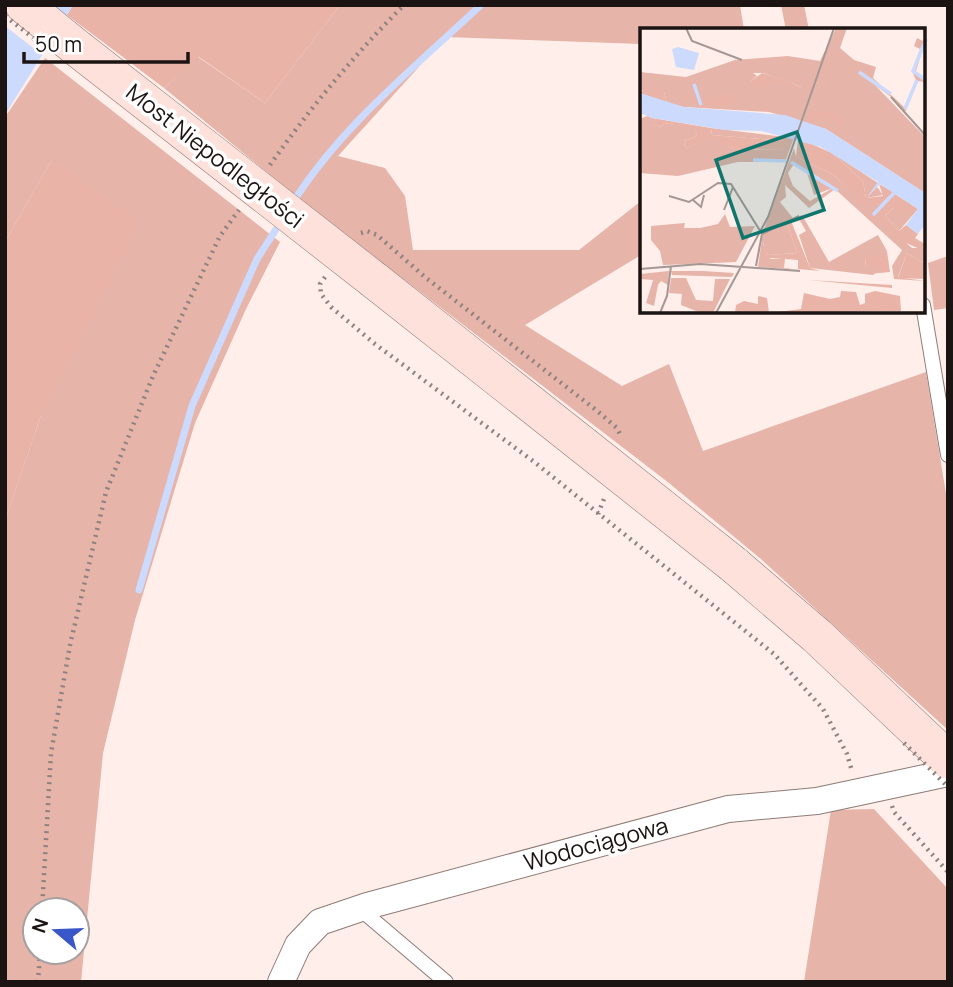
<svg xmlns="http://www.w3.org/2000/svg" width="953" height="987" font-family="Manrope,sans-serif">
	<rect width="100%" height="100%" fill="#ffeeea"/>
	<!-- green -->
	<path fill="#e6b4a9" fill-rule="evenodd" d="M340 5H740L744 30H642L641 44 446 37 338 156 385 168 405 196 413 250H579L641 201V255L525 325 622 386 669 364 703 451 926 372 948 506V730L761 559 669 483 302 201 164 88 198 57 265 103Z
		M781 5H804L809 30H786Z
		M45 58 280 242 246 309 195 423 135 620 103 753 81 982H5V521L41 415 52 159 5 242V117ZM35 910H77V952H35Z
		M948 256V308L934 310 928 263Z
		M874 809 948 889V982H804L831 810Z"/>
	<!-- forest -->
	<path fill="#e9b3a7" d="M73 5H340L265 103 199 57 164 88 67 15Z
		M52 159 139 223 41 415 5 521V242Z"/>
	<!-- water -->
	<path fill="#ccdafe" d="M5 5H73L5 115Z"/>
	<!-- pier -->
	<path fill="#ffeeea" d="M5 5H50L68 19 45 57 5 26Z"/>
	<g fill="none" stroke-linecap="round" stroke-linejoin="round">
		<!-- stream -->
		<path stroke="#ccdafe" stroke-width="7" d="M292 204C340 127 415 67 481 5
			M139 590 192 406 257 259 282 220"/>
		<!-- lane casing -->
		<g stroke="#8e7b77" stroke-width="16">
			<path id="lane" d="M923 305 948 455
				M359 908 446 982"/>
		</g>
		<!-- street casing -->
		<g stroke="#8e7b77" stroke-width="28">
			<path id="street" d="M281 982 298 945 320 922 367 906 728 809 817 801 948 773"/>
		</g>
		<!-- secondary casing -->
		<g stroke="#8e7b77" stroke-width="38">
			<path id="secondary" d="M24 5 77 48
				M374 280 583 445
				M733 564 817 636 948 760"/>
		</g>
		<!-- path -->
		<path stroke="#8e827f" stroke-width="4.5" stroke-dasharray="2 5" stroke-linecap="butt" d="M270 165C310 108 355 54 404 5
			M361 233 367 231 377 235 425 277 596 410 617 428 621 436
			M325 277 320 284 321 294 331 307 375 344 533 461 774 654 823 709 847 754 852 771
			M598 514 604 499
			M892 806 894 812 948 872
			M42 910 51 753 70 645 106 492 153 376 220 236 239 210
			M38 982 40 952"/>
		<!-- lane -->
		<use href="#lane" stroke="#fff" stroke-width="14"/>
		<!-- street -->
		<use href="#street" stroke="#fff" stroke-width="26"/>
		<!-- secondary -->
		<use href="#secondary" stroke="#fee1db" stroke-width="37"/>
		<!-- secondary-bridge casing -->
		<g stroke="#8e7b77" stroke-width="38" stroke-linecap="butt">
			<path id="secondary-bridge" d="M77 48 374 280
				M583 445 733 564"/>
		</g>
		<!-- path-bridge -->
		<path stroke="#8e827f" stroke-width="4.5" stroke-dasharray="2 5" stroke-linecap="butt" d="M5 16 49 50
			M904 743 948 787"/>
		<!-- secondary-bridge -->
		<use href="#secondary-bridge" stroke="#fee1db" stroke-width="37"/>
	</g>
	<g text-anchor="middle" stroke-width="7" stroke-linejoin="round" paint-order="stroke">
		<!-- street labels -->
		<g font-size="23" fill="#1b1413" stroke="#fff">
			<text transform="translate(215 156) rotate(38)" y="8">Most Niepodległości</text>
			<text transform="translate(596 844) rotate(-15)" y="8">Wodociągowa</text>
		</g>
	</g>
	<!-- overview -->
	<g transform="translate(640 28)">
		<rect width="285" height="285" fill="#ffeeea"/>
		<path d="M196 0H207L200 20 214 32 236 39 233 50 264 79 276 52 272 43 280 21 274 18 277 10 285 14 275 46 285 54 278 53 265 84 251 69 235 57 285 109V165L186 101 129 84 44 79 27 75 24 64 0 62V44L46 49 95 32 148 28 180 33ZM113 45H123L162 59 111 53 117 48ZM7 88 12 90 11 96 21 99 25 95 55 100 57 108 44 113 45 120 72 110 94 121 142 122 145 113 72 107 71 100 154 110 145 134H98L38 148 0 145V91ZM154 120 156 129 194 147 225 178 241 176 255 166 235 188 272 220H285V236L267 225 258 249 285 253 254 251 252 238 262 222 195 161 169 180 145 157 146 169 140 174 153 190 147 195 157 225 128 227 123 215 124 226 131 231 142 230 144 240 162 242 118 239 123 204ZM154 136 166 142 174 167 193 160 170 173 153 158 148 145ZM192 125 238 155 228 168 237 159 243 167 226 170 223 153ZM275 179 278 181 259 203 245 188 254 180ZM85 186 90 199 115 198 96 234 23 237 20 223 11 212V198L45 195 44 200H60L78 196ZM162 187 189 234 238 207 247 223 225 230 226 240 243 239 233 247 170 240 159 207 166 203 158 189ZM29 243 28 257 21 253 18 257 14 278 6 275 13 252 0 251V246ZM31 243H63L94 245 92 249 32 247ZM31 250H46L56 272 73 273 75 251H90L73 285H61L41 277 42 266 29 265Z" fill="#e6b4a9" fill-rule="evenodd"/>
		<path d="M122 45 144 52 166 61 125 55 121 61 113 58 111 53ZM9 57 24 64 27 75 0 65ZM82 65 96 68 89 77H64L47 74 45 66 67 68 69 73ZM187 82 204 91 202 101 189 91 167 89 171 84ZM12 90 71 100 72 107 145 113 143 122 94 121 72 111 45 120 44 113 57 108 55 101 25 95 21 99 10 96ZM158 110 192 125 223 153 226 170 243 168 239 156 253 164 241 176 225 179 194 147 156 129ZM255 166 275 179 261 189 254 180 245 188 259 203 266 197 278 206 275 210 285 216 282 222 264 214 234 188ZM151 193 170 240 180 243 158 241V232L145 231 144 240 141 230H120L124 215 128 227 157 225 147 195ZM247 223 250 244 229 246 240 240H226L225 229ZM267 225 285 236V251L258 250ZM168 252 252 257V260ZM201 263 216 264 220 277 225 275V266L235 263 260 268 261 283 130 285 161 281 164 265 190 271 200 269ZM118 268 127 270 129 285H95L96 277 104 273 118 276Z" fill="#e9b3a7"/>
		<path d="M38 19 59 25 54 42 36 39 32 21ZM0 65 44 79 145 87 186 101 285 165V197L278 206 266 197 278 181 240 156 227 169 238 154 181 119 121 103 85 102 12 90 0 85Z" fill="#ccdafe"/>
		<path fill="none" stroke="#ccdafe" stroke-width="3.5" d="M286 11 273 43 286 52M219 44 251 66M54 56 61 77M265 81 277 52M113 132 146 133M151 134 198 163M233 187 256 163"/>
		<path fill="none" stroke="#a49794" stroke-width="2" d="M46 0 52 13 102 32M251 69 286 108M29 168 49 174 78 155 91 156 122 206 116 238M53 172 61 179 64 167M84 182 93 159M122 206 159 188M0 241 60 236 160 243M20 285 27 268 31 238M76 285 128 189 194 0"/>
		<path fill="#0f766e" fill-opacity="0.15" stroke="#0f766e" stroke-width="3.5" d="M157 104 184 182 103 210 76 132Z"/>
		<rect width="285" height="285" fill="none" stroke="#1b1413" stroke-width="3.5"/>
	</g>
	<!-- border -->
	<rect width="953" height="987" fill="none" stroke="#1b1413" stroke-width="14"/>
	<!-- north arrow -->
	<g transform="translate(56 931) rotate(289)"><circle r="33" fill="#ffffff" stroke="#a4a1a1" stroke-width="2"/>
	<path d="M0-5L12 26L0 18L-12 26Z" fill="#3a57c9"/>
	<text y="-10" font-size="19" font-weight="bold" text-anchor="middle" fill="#1b1413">N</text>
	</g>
	<!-- scale -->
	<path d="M24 52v10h164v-10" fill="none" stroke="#1b1413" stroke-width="3.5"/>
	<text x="35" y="52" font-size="21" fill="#1b1413" stroke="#ffffff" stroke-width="5" paint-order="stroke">50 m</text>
</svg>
